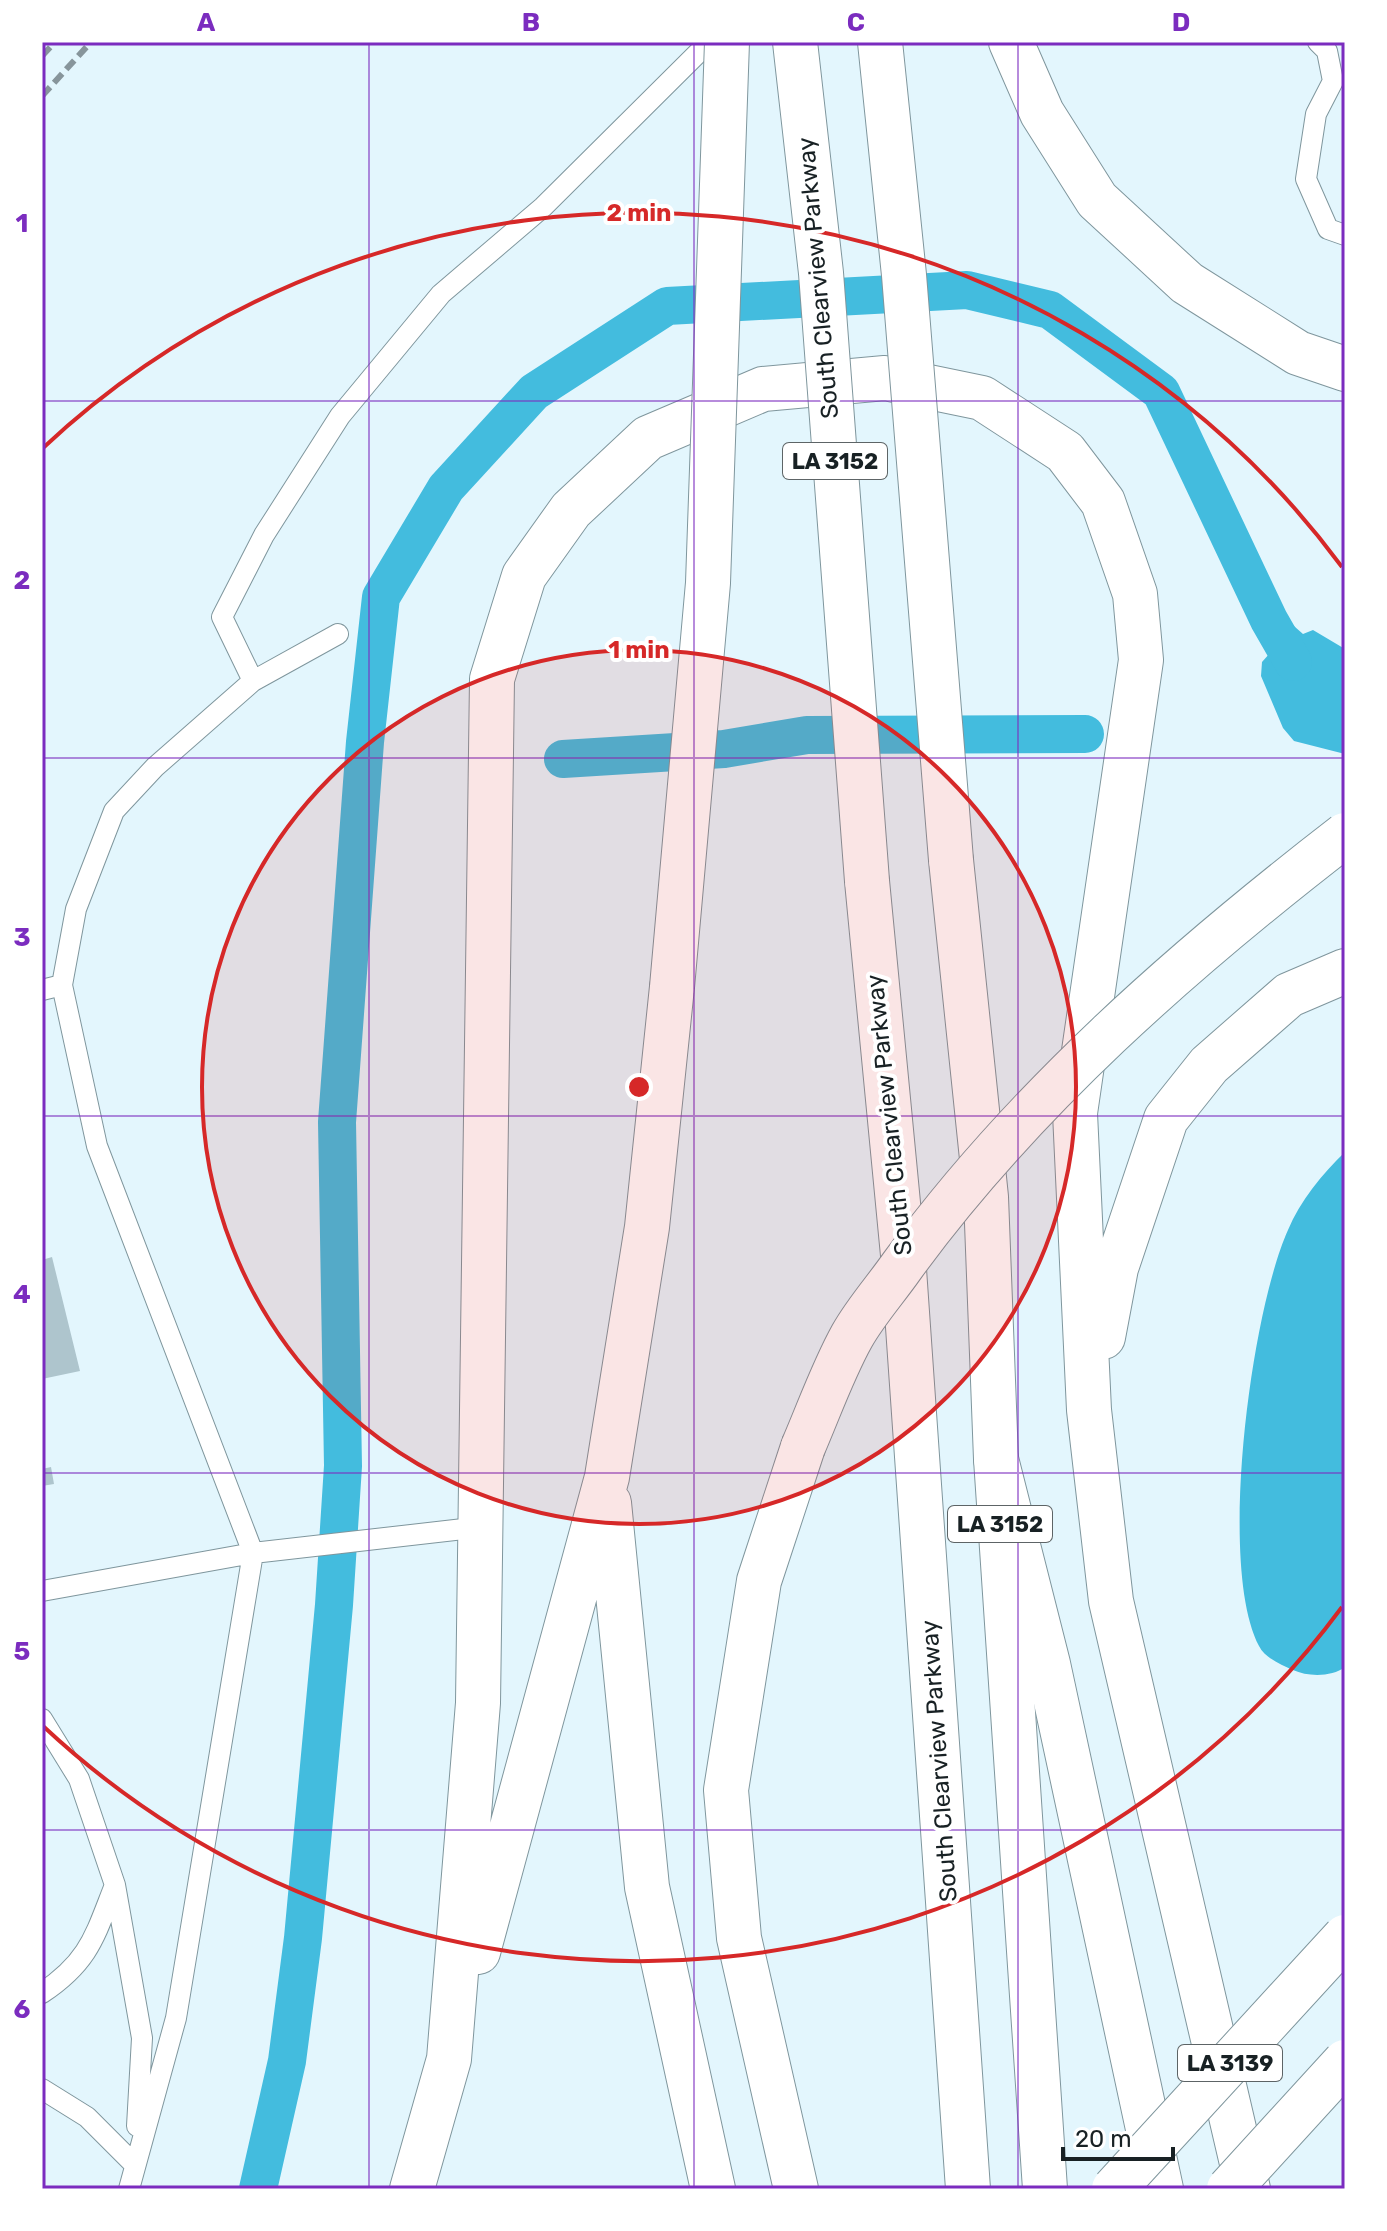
<svg xmlns="http://www.w3.org/2000/svg" width="1387" height="2231" font-family="Rubik,sans-serif">
	<rect width="100%" height="100%" fill="#e3f6fd"/>
	<!-- water -->
	<path fill="#43bcde" d="M1278 612 1303 634 1313 630 1345 649V754L1294 741 1283 728 1261 676 1262 662 1270 653 1256 620Z
		M1345 1152V1667C1332 1677 1308 1677 1293 1670 1281 1665 1265 1658 1259 1646 1217 1566 1251 1312 1288 1230 1300 1201 1322 1174 1345 1152Z"/>
	<g fill="none" stroke-linecap="round" stroke-linejoin="round">
		<!-- stream -->
		<path stroke="#43bcde" stroke-width="11" d="M780 749 781 739
			M762 751 763 741"/>
		<!-- canal -->
		<path stroke="#43bcde" stroke-width="38" d="M563 759 724 749 807 735 1085 734
			M258 2189 287 2061 303 1938 334 1605 343 1466 337 1122 365 742 381 597 446 488 534 392 667 306 967 290 1050 310 1161 392 1269 620 1293 662"/>
	</g>
	<!-- building -->
	<path fill="#aec5cd" d="M52 1257 80 1371 42 1379V1260Z
		M51 1467 54 1484 42 1486V1469Z"/>
	<g fill="none" stroke-linecap="round" stroke-linejoin="round">
		<!-- service casing -->
		<g stroke="#7f969d" stroke-width="22">
			<path id="service" d="M1318 42 1327 51 1333 81 1316 114 1306 179 1328 229 1345 235
				M253 681 222 617 264 535 340 416 441 294 543 207 709 42
				M62 985 97 1146 253 1553 176 2018 129 2189
				M42 990 62 985 76 909 114 811 155 767 253 681 338 634
				M42 1591 253 1553 481 1527
				M42 1719 79 1779 115 1885C95 1935 90 1961 42 1993
				M115 1885 142 2038 137 2126
				M42 2089 87 2117 134 2164"/>
		</g>
		<!-- trunk casing -->
		<g stroke="#7f969d" stroke-width="46">
			<path id="trunk" d="M951 860 986 1197 996 1459 1045 2189
				M867 881 903 1255 968 2189"/>
		</g>
		<!-- motorway casing -->
		<g stroke="#7f969d" stroke-width="46">
			<path id="motorway" d="M1011 42 1042 113 1097 200 1187 283 1298 353 1345 369
				M1103 1337 1116 1268 1166 1119 1209 1065 1289 995 1345 971
				M996 1459 1048 1664 1161 2189
				M609 1503 647 1887 713 2189
				M478 1952 607 1477 647 1227 672 987
				M412 2189 449 2059 478 1703 492 679 524 576 571 510 648 438 763 389 885 378 982 398 1065 452 1103 502 1135 594 1141 660 1075 1113 1089 1410 1111 1601 1248 2189
				M796 2189 739 1938 726 1790 759 1581 803 1447"/>
		</g>
		<!-- service -->
		<use href="#service" stroke="#fff" stroke-width="20"/>
		<!-- trunk -->
		<use href="#trunk" stroke="#fff" stroke-width="44"/>
		<!-- motorway -->
		<use href="#motorway" stroke="#fff" stroke-width="44"/>
		<!-- rail -->
		<path stroke="#87959b" stroke-width="6" stroke-dasharray="12 6" stroke-linecap="butt" d="M42 56 55 42
			M42 96 91 42"/>
		<!-- trunk-bridge casing -->
		<g stroke="#7f969d" stroke-width="46" stroke-linecap="butt">
			<path id="trunk-bridge" d="M795 42 821 273 867 881
				M880 42 904 275 951 860"/>
		</g>
		<!-- motorway-bridge casing -->
		<g stroke="#7f969d" stroke-width="46" stroke-linecap="butt">
			<path id="motorway-bridge" d="M672 987 708 583 727 42
				M803 1447C819 1410 833 1370 852 1336 866 1311 886 1289 902 1266 1023 1100 1183 960 1345 835
				M1114 2189 1345 1937
				M1229 2189 1345 2062"/>
		</g>
		<!-- trunk-bridge -->
		<use href="#trunk-bridge" stroke="#fff" stroke-width="44"/>
		<!-- motorway-bridge -->
		<use href="#motorway-bridge" stroke="#fff" stroke-width="44"/>
	</g>
	<!-- grid -->
	<path fill="none" stroke="#7b2cbf" stroke-width="2" stroke-opacity="0.55" d="M369 42V2189M694 42V2189M1018 42V2189M42 401H1345M42 758H1345M42 1116H1345M42 1473H1345M42 1830H1345"/>
	<!-- distance rings -->
	<circle cx="639" cy="1087" r="437" fill="#d62828" fill-opacity=".12"/>
	<g fill="none" stroke="#d62828" stroke-width="4">
		<circle cx="639" cy="1087" r="437"/>
		<path d="M1342 1607A874 874 0 0 1 43 1726M43 448A874 874 0 0 1 1342 567"/>
	</g>
	<g text-anchor="middle" stroke-width="8" stroke-linejoin="round" paint-order="stroke">
		<!-- shield labels -->
		<g fill="#fff" stroke="#5d6466" stroke-width="2">
			<rect x="783" y="443" width="104" height="36" rx="6"/>
			<rect x="948" y="1506" width="104" height="36" rx="6"/>
			<rect x="1178" y="2045" width="104" height="36" rx="6"/>
		</g>
		<g font-size="22" font-weight="bold" fill="#182124">
			<text x="835" y="469">LA 3152</text>
			<text x="1000" y="1532">LA 3152</text>
			<text x="1230" y="2071">LA 3139</text>
		</g>
		<!-- street labels -->
		<g font-size="24" fill="#182124" stroke="#fff">
			<text transform="translate(818 278) rotate(-95)" y="8">South Clearview Parkway</text>
			<text transform="translate(889 1115) rotate(-96)" y="8">South Clearview Parkway</text>
			<text transform="translate(939 1761) rotate(-94)" y="8">South Clearview Parkway</text>
		</g>
	</g>
	<circle cx="639" cy="1087" r="12" fill="#d62828" stroke="#fff" stroke-width="4"/>
	<g font-size="24" text-anchor="middle" font-weight="bold" fill="#d62828" stroke="#fff" stroke-width="8" stroke-linejoin="round" paint-order="stroke">
		<text x="639" y="221">2 min</text>
		<text x="639" y="658">1 min</text>
	</g>
	<!-- border -->
	<rect width="1387" height="2231" fill="none" stroke="#ffffff" stroke-width="88"/>
	<!-- scale -->
	<path d="M1063 2147v12h110v-12" fill="none" stroke="#182124" stroke-width="4"/>
	<text x="1075" y="2147" font-size="24" fill="#182124" stroke="#ffffff" stroke-width="6" paint-order="stroke">20 m</text>
	<rect x="44" y="44" width="1299" height="2143" fill="none" stroke="#7b2cbf" stroke-width="3"/>
	<g font-size="26" text-anchor="middle" font-weight="bold" fill="#7b2cbf">
		<text x="206" y="31">A</text>
		<text x="531" y="31">B</text>
		<text x="856" y="31">C</text>
		<text x="1181" y="31">D</text>
		<text x="22" y="232">1</text>
		<text x="22" y="589">2</text>
		<text x="22" y="946">3</text>
		<text x="22" y="1303">4</text>
		<text x="22" y="1660">5</text>
		<text x="22" y="2018">6</text>
	</g>
</svg>
